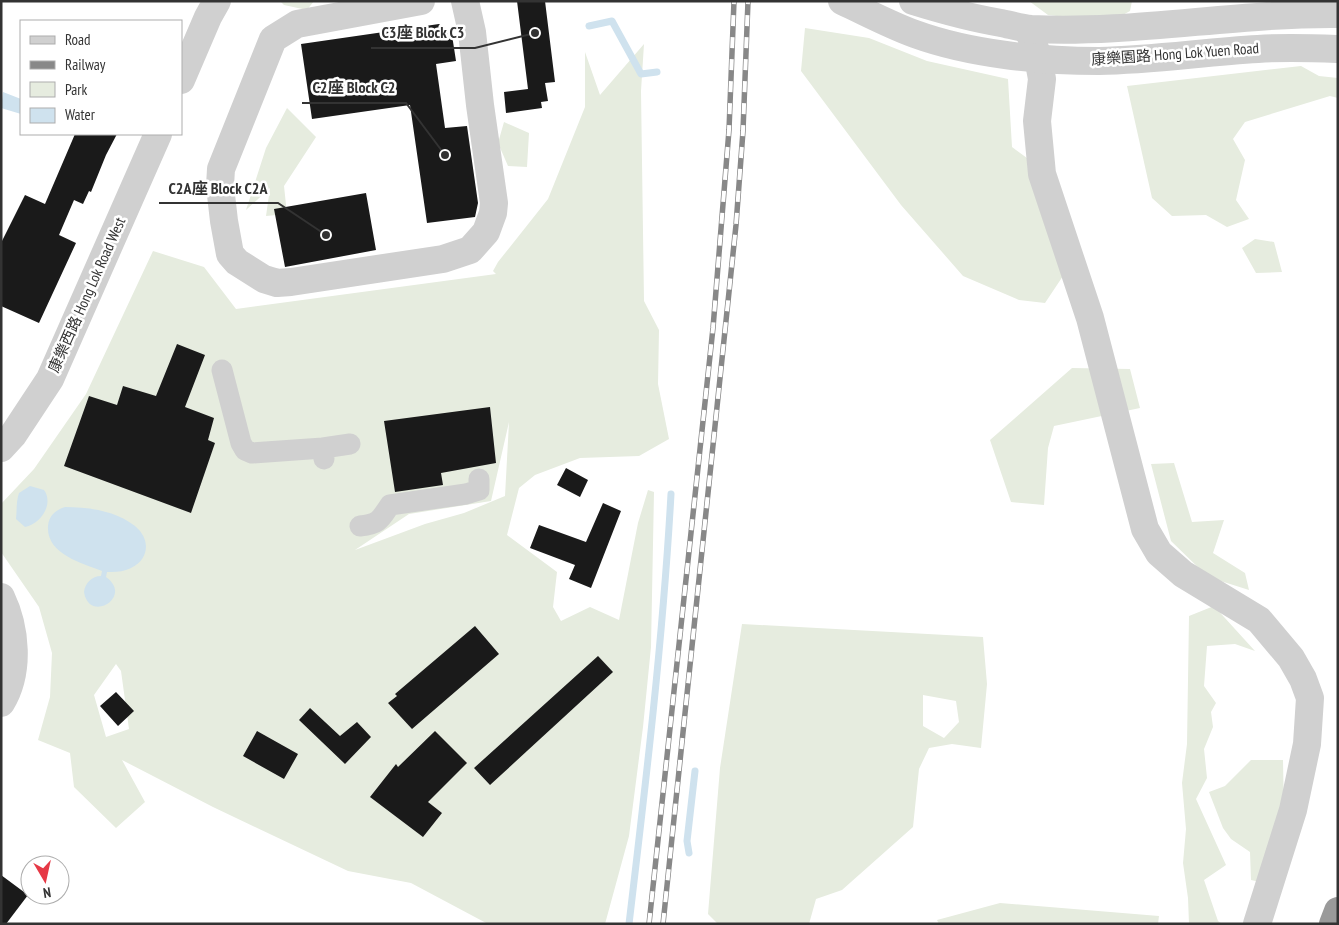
<svg xmlns="http://www.w3.org/2000/svg" width="1339" height="925" font-family="'PT Sans Narrow','Noto Sans TC',sans-serif">
	<rect width="100%" height="100%" fill="#fff"/>
	<!-- green -->
	<path fill="#e6ecdf" fill-rule="evenodd" d="M280 1H314L307 10 284 5Z
		M1029 1H1132L1130 11 1110 22 1048 15Z
		M805 28 869 38 927 61 1008 79 1012 147 1053 177 1065 273 1045 303 1019 300 963 276 901 205 801 71Z
		M644 44 641 91 644 301 659 330 658 384 669 439 639 456 580 458 535 475 519 488 507 535 557 572 553 607 561 621 590 607 619 620 638 523 648 490 654 492 651 647 643 727 629 836 605 924H488L411 883 348 871 213 807 122 760 145 802 116 828 74 787 70 753 38 740 50 697 52 653 39 607 1 552V504L34 469 86 394 153 251 204 267 236 309 496 274 493 271 498 262 548 199 585 107V52L600 95ZM509 422 505 496 464 513 425 524 355 550 409 514 491 501ZM116 664 121 671 129 729 106 737 94 695Z
		M1301 66 1319 76 1338 78V98L1330 96 1245 122 1233 139 1245 160 1236 200 1249 219 1227 227 1206 215 1172 216 1152 198 1127 86Z
		M287 108 316 137 284 186 287 214 266 216 270 188 246 210 266 148Z
		M504 122 529 133 527 167 508 166 498 143Z
		M1255 239 1274 242 1282 272 1256 273 1242 248Z
		M1072 368 1130 369 1140 408 1054 426 1048 448 1044 505 1011 502 990 440Z
		M1174 463 1192 522 1224 520 1213 553 1245 573 1249 590 1208 577 1171 541 1151 464Z
		M1214 606 1255 651 1235 644 1207 646 1204 686 1216 703 1211 712 1213 727 1204 749 1207 778 1196 799 1226 865 1204 880 1218 921 1222 924H1189L1188 898 1183 863 1186 829 1182 783 1187 744 1189 616Z
		M742 624 983 637 987 684 981 748 952 744 929 748 919 769 913 827 842 890 816 899 809 924H718L708 914 720 768ZM923 695 956 701 959 722 944 738 923 726Z
		M1251 760H1283L1284 813 1269 884 1251 880 1250 852 1231 839 1223 828 1209 792 1225 786Z
		M1000 903 1159 916 1158 924H939L937 920Z"/>
	<!-- water -->
	<path fill="#cfe2ee" d="M3 92 21 99V114L1 108Z
		M30 486 44 490C54 504 41 524 25 527L16 519C17 510 16 502 19 493Z
		M65 507C89 507 116 511 135 526 153 541 148 563 126 570 120 572 113 572 107 572L106 577C134 597 89 624 84 592 85 583 92 576 101 576L102 571C82 563 46 554 48 526 49 515 56 510 65 507Z"/>
	<g fill="none" stroke-linecap="round" stroke-linejoin="round">
		<!-- stream -->
		<path stroke="#cfe2ee" stroke-width="7" d="M589 26 612 21 641 74 657 72
			M689 853 687 841 695 771
			M629 924C646 781 663 638 671 494"/>
	</g>
	<!-- building -->
	<path fill="#1a1a1a" d="M517 1H545L555 82 545 83 548 101 541 102 542 108 506 113 504 92 528 89Z
		M439 24 452 35 456 61 436 64 445 128 467 126 478 203 475 217 427 223 410 105 312 119 301 44Z
		M75 134H117L106 155 91 192 89 191 83 204 74 200 59 235 76 243 39 323 1 306V243L25 195 45 204Z
		M366 193 376 250 285 267 274 209Z
		M177 344 205 355 185 407 214 418 208 440 215 443 191 513 64 466 89 396 117 405 123 386 156 396Z
		M490 407 496 463 441 473 443 485 395 492 384 421Z
		M566 468 588 480 580 497 557 485Z
		M603 503 621 511 591 588 569 579 575 565 530 548 539 525 586 542Z
		M475 626 499 654 412 729 388 703 397 696 395 694Z
		M598 656 613 672 490 785 474 768Z
		M116 692 134 711 118 726 100 706Z
		M310 708 340 736 357 722 371 737 345 764 299 720Z
		M257 731 298 754 284 779 243 756Z
		M435 731 467 763 428 802 442 813 423 837 370 797 396 764 398 767Z
		M1 875 28 895 6 924H1Z"/>
	<g fill="none" stroke-linecap="round" stroke-linejoin="round">
		<!-- pedestrian -->
		<path stroke="#d0d0d0" stroke-width="21" d="M222 370 241 443 245 450 252 453 323 448 324 459
			M323 448 350 444
			M360 526C379 524 380 520 390 505L466 494 479 490V479"/>
		<!-- minor -->
		<path stroke="#d0d0d0" stroke-width="28" d="M421 1 297 24 273 39 221 169 220 186 224 221 230 254 237 262 264 279 277 283 291 282 443 259 470 250 486 232 493 213 494 203 480 105 472 32 465 1
			M1031 37 1038 57 1042 79 1037 121 1042 174 1090 318 1145 529 1159 553 1183 574 1259 620 1291 658 1303 679 1310 698 1307 744 1293 810 1257 924
			M181 80 208 17 217 1
			M1 448 13 435 50 379 158 134
			M1 597C16 628 20 672 1 703"/>
		<!-- tertiary -->
		<path stroke="#d0d0d0" stroke-width="28" d="M842 1C866 12 890 25 915 34 970 54 1040 61 1099 61 1152 60 1205 52 1258 49 1285 47 1311 48 1338 49
			M913 1C942 10 971 18 1001 23 1011 25 1021 28 1031 29 1133 34 1235 13 1338 14"/>
		<!-- motorway -->
		<path stroke="#9a9a9a" stroke-width="28" d="M1333 924 1338 911"/>
		<!-- rail casing -->
		<g stroke="#888" stroke-width="5.5">
			<path id="rail" d="M649 924 713 328 729 130 734 1
				M663 924 736 225 743 131 748 1"/>
		</g>
		<!-- rail -->
		<use href="#rail" stroke="#fff" stroke-width="4" stroke-dasharray="11" stroke-linecap="butt"/>
	</g>
	<g text-anchor="middle" stroke-width="5" stroke-linejoin="round" paint-order="stroke">
		<!-- street labels -->
		<g font-size="15" fill="#333" stroke="#fff">
			<text transform="translate(1175 54) rotate(-4)" y="5">康樂園路 Hong Lok Yuen Road</text>
			<text transform="translate(87 295) rotate(-66)" y="5">康樂西路 Hong Lok Road West</text>
		</g>
	</g>
	<!-- callouts -->
	<path fill="none" stroke="#333" stroke-width="2" d="M535 33L475 48H371M445 155L406 103H302M326 235L278 203H159"/>
	<g fill="#333" stroke="#fff" stroke-width="2">
		<circle cx="535" cy="33" r="5"/>
		<circle cx="445" cy="155" r="5"/>
		<circle cx="326" cy="235" r="5"/>
	</g>
	<g font-size="16" text-anchor="middle" font-weight="bold" fill="#333" stroke="#fff" stroke-width="5" stroke-linejoin="round" paint-order="stroke">
		<text x="423" y="38">C3座 Block C3</text>
		<text x="354" y="93">C2座 Block C2</text>
		<text x="218" y="194">C2A座 Block C2A</text>
	</g>
	<!-- border -->
	<rect width="1339" height="925" fill="none" stroke="#333333" stroke-width="5"/>
	<!-- legend -->
	<rect x="20" y="20" width="162" height="115" fill="#ffffff" stroke="#adadad"/>
	<rect x="30" y="36" width="25" height="8" fill="#d0d0d0" stroke="#adadad"/>
	<text x="65" y="45" font-size="15" fill="#333333">Road</text>
	<rect x="30" y="61" width="25" height="8" fill="#888888" stroke="#adadad"/>
	<text x="65" y="70" font-size="15" fill="#333333">Railway</text>
	<rect x="30" y="82" width="25" height="15" fill="#e6ecdf" stroke="#adadad"/>
	<text x="65" y="95" font-size="15" fill="#333333">Park</text>
	<rect x="30" y="108" width="25" height="15" fill="#cfe2ee" stroke="#adadad"/>
	<text x="65" y="120" font-size="15" fill="#333333">Water</text>
	<!-- north arrow -->
	<g transform="translate(45 880) rotate(171)"><circle r="24" fill="#ffffff" stroke="#adadad"/>
	<path d="M0-4L9 19L0 12L-9 19Z" fill="#e63946"/>
	<text y="-8" font-size="14" font-weight="bold" text-anchor="middle" fill="#333333">N</text>
	</g>
</svg>
